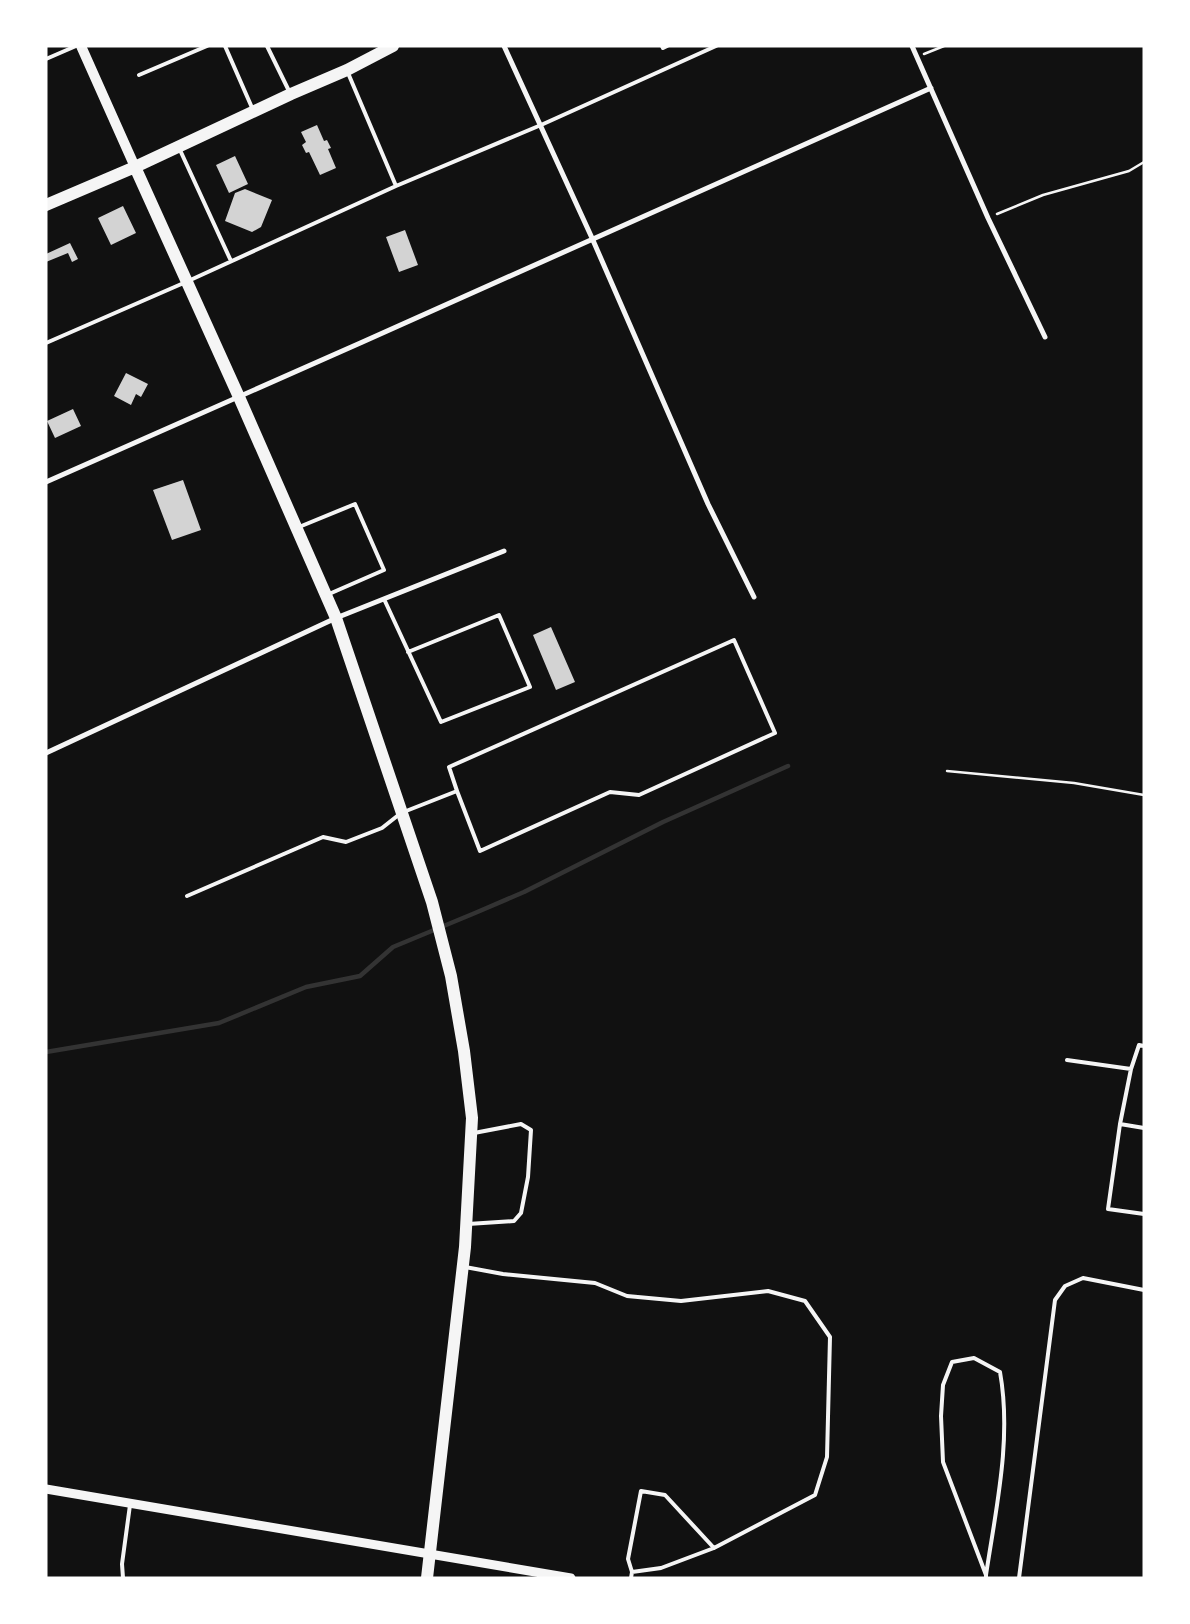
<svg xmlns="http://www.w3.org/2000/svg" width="1190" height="1624" font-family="'Alegreya Sans',sans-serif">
	<rect width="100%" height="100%" fill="#111"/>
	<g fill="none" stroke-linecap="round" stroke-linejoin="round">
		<!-- stream -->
		<path stroke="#333" stroke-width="4.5" d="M46 1052 219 1023 306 987 360 976 393 947 475 913 524 892 663 822 788 766"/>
	</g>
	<!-- building -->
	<path fill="#d3d3d3" d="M317 125 324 141 327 140 331 148 328 149 336 168 320 175 309 152 306 153 302 145 306 142 301 132Z
		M235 156 248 184 229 193 216 165Z
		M245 189 272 200 261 227 252 232 225 221 235 193Z
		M123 206 136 233 111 245 98 218Z
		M405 230 418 265 399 272 386 237Z
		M70 243 78 259 72 262 68 253 46 262V254Z
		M126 373 148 384 141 397 136 394 131 405 114 396Z
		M73 409 81 426 55 438 47 421Z
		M183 480 201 530 172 540 153 490Z
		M551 627 575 682 556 690 533 635Z"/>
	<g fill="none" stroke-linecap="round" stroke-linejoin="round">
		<!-- path -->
		<path stroke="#f5f5f5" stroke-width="2.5" d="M924 54 944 46
			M997 214 1043 195 1129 171 1144 162
			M947 771 1074 783 1144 795"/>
		<!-- service -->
		<path stroke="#f5f5f5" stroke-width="4" d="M225 46 253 110
			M267 46 289 91
			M662 46 663 48 667 46
			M46 59 76 46
			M348 73 396 186
			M139 75 207 46
			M180 150 231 261
			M46 343 186 282 396 186 541 125 716 46
			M299 527 355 504 384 570 329 594
			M384 599 441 722 530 687 499 615 408 652
			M187 896 323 837 346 842 382 828 401 813 457 791 480 851 610 792 639 795 775 733 734 640 449 767 457 791
			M1067 1060 1131 1069
			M1120 1124 1131 1069 1139 1045 1144 1046
			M1144 1128 1120 1124 1108 1209 1144 1214
			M468 1224 514 1221 521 1213 528 1177 531 1130 521 1124 474 1133
			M465 1267 503 1274 595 1283 627 1296 681 1301 768 1291 805 1301 830 1337 827 1457 815 1495 714 1548 661 1568 632 1572 631 1578
			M632 1572 628 1559 641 1491 665 1495 714 1548
			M123 1578 122 1564 130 1505
			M986 1578V1575C996 1508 1012 1439 1000 1372L974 1358 952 1362 943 1385 941 1416 943 1462 986 1575
			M1019 1578 1055 1300 1065 1286 1083 1278 1144 1290"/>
		<!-- minor -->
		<path stroke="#f5f5f5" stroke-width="5" d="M504 46 592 238 708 504 754 597
			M912 46 988 218 1045 337
			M46 482C342 353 636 218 931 88
			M46 753 336 618 504 551"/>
		<!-- tertiary -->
		<path stroke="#f5f5f5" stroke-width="9" d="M46 1489 571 1578"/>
		<!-- secondary -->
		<path stroke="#f5f5f5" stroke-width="10" d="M81 46 135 167"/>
		<!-- primary -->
		<path stroke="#f5f5f5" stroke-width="12" d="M135 167 239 397 336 618 432 902 451 976 464 1051 472 1118 465 1247 427 1578
			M46 205 135 167 291 94 347 70 393 46"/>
	</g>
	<!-- border -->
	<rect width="1190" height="1624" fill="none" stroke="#ffffff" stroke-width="95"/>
</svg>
